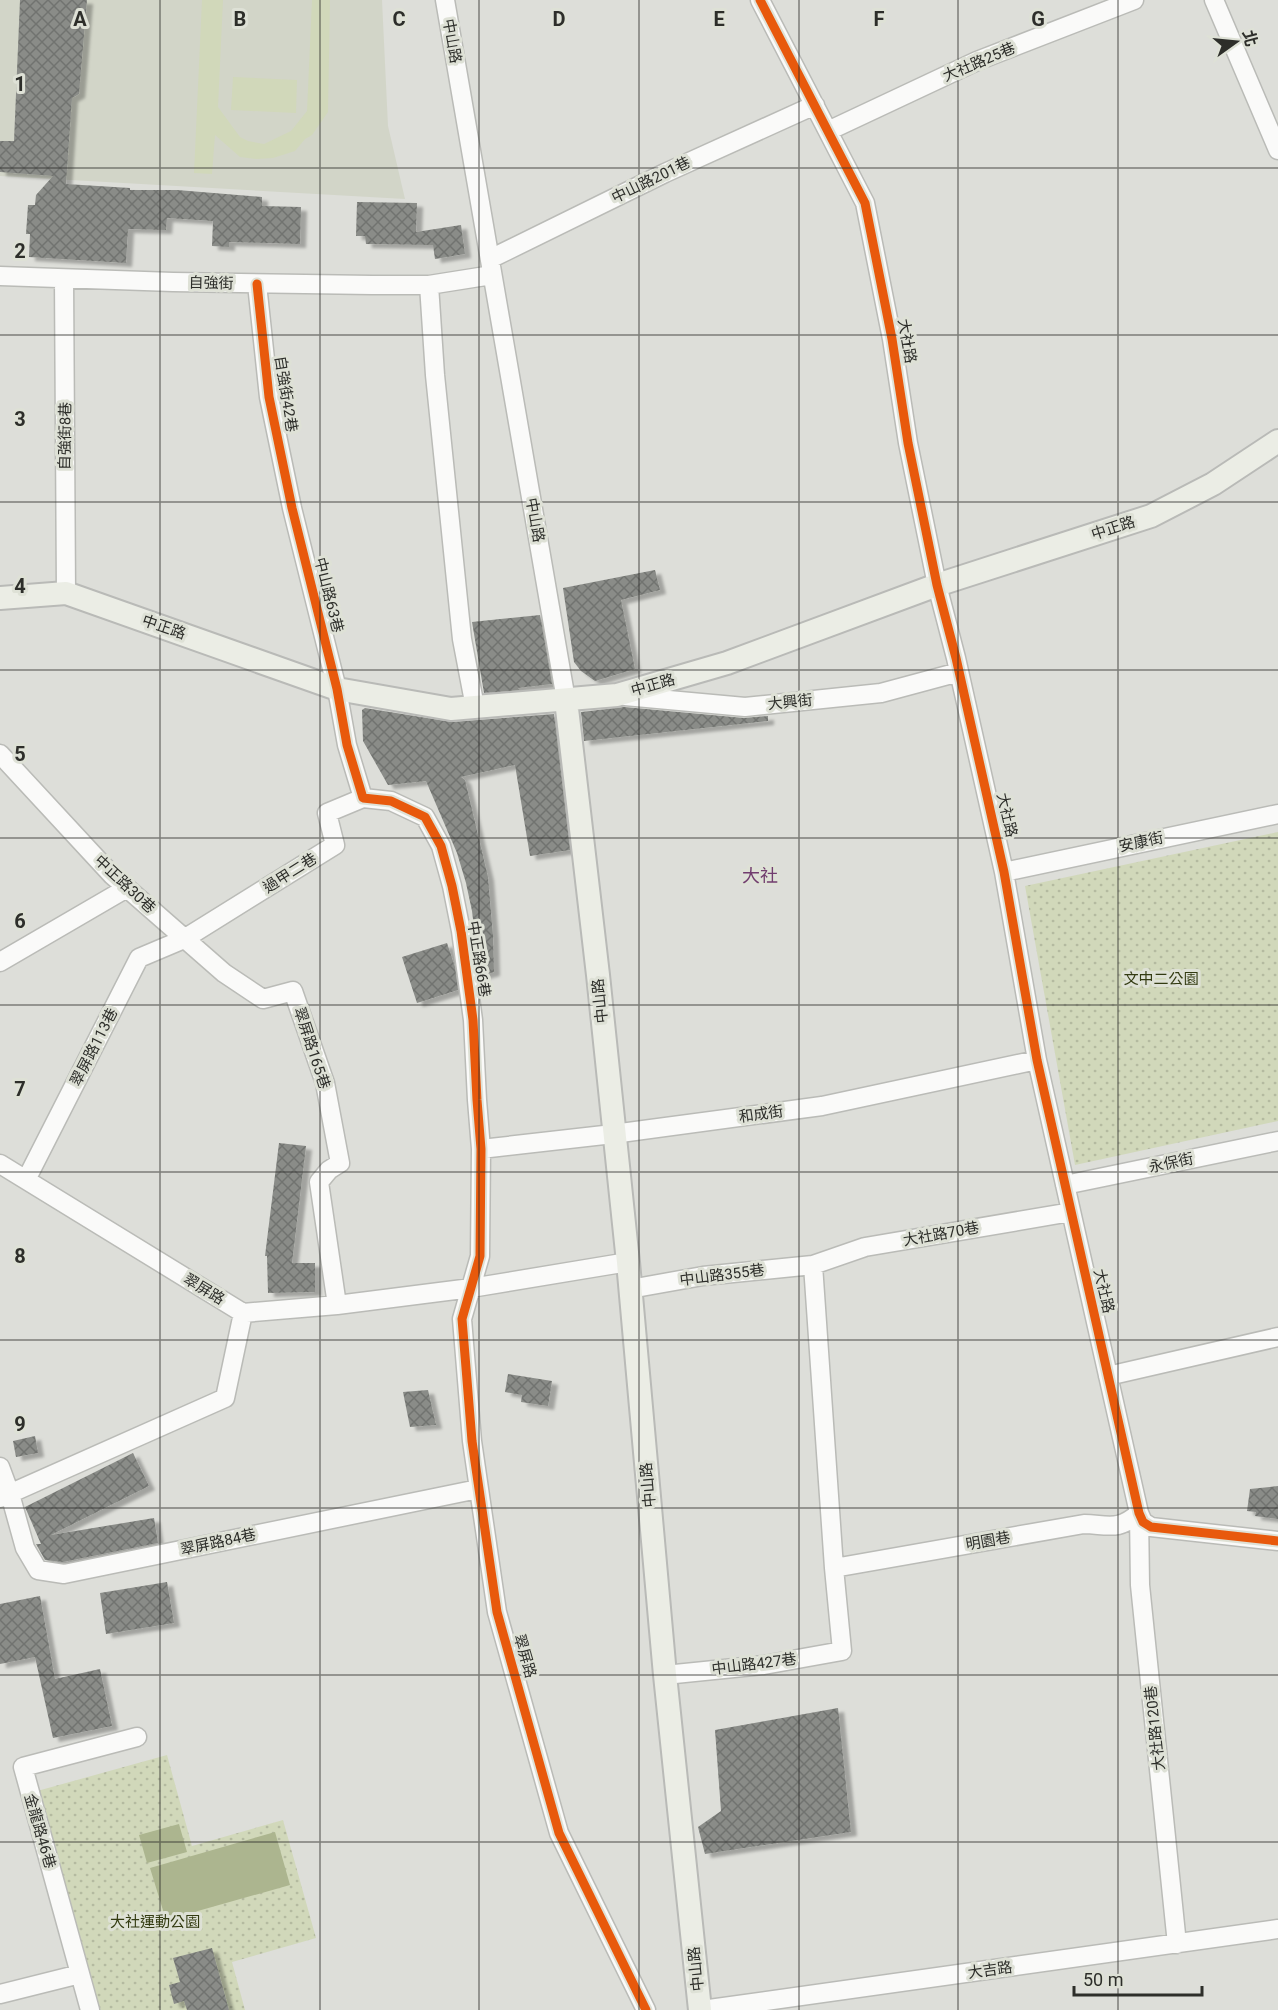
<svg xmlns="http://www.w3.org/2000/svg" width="1278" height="2010" font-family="Roboto,'Noto Sans TC',sans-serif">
	<defs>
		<pattern id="park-dots" width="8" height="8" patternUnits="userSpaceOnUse" patternTransform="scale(1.5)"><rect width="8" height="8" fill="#d1d8ba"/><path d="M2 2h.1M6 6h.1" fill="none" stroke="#b4baa0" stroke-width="1.8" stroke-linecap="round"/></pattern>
		<pattern id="building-cross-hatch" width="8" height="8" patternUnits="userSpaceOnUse" patternTransform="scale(1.5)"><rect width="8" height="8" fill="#8a8c88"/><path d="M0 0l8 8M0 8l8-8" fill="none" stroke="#71736f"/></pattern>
		<filter id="shadow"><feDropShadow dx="6" dy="4" stdDeviation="1.5" flood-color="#0004"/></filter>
	</defs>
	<rect width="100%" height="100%" fill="#ddded9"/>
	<!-- built -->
	<path fill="#d2d5c8" d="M0 0H382L388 126 405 199 0 176Z"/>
	<!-- grass -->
	<path fill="#d1d8ba" d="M202 0H223L218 107 240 137 248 141 264 144 291 131 307 111 312 0H330L328 112 312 135 305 139 295 151 273 158 256 159 240 157 215 135 212 174 194 173Z
		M233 77 297 80 296 113 231 110Z"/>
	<!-- park -->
	<path fill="url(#park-dots)" d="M1278 832V1121L1075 1165 1025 886Z
		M167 1755 192 1846 283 1820 316 1938 232 1962 245 2010H90L30 1793Z"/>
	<!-- water -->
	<path fill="#acb58f" d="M179 1824 187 1852 147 1863 139 1835Z
		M275 1832 290 1885 166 1920 150 1868Z"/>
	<!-- building -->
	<path fill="url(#building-cross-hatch)" filter="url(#shadow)" d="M20 0H87L79 94 72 98 66 184 130 188V190H177L262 197V206L301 207 300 244 229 242V247L212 246 213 221 167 218 166 230 128 229 126 263 29 257 30 234H26L28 205H35L36 195 53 176 0 172V141H14Z
		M357 202 417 203 416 232 461 225 465 254 435 259 433 245 366 244 365 236H356Z
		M655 570 660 590 621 600 635 669 595 681 581 671 574 662 563 588Z
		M540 615 552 684 518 688 520 690 484 693 472 622Z
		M624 707 744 718 768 716V721L584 741 581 712Z
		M365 708 452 722 554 714 570 850 530 856 515 765 461 777 465 780 488 877 493 936 494 972 480 976 472 911 466 883 457 853 426 781 388 785 363 741 362 710Z
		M447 943 455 967 458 990 417 1003 402 957Z
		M279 1143 306 1146 292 1263H315V1292L268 1293 267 1256H265Z
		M508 1374 552 1381 548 1406 521 1402 522 1395 505 1392Z
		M428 1390 436 1425 410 1427 403 1392Z
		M35 1436 38 1453 16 1457 13 1441Z
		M133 1453 149 1486 51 1535 154 1518 158 1543 63 1562 45 1560 36 1544H41L25 1507Z
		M1278 1486V1519L1255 1516 1256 1512 1247 1511 1250 1489Z
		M167 1582 174 1623 106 1634 100 1593Z
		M40 1596 55 1679 100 1669 112 1726 53 1738 35 1657 0 1664V1604Z
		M838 1708 851 1832 705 1854 698 1827 721 1811 715 1730Z
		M212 1948 229 2010H187L184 2001 174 2004 169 1985 180 1982 173 1958Z"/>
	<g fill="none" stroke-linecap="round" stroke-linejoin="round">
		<!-- minor casing -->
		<g stroke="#babbb7" stroke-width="21">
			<path id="minor" d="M445 0 566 700
				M760 0 865 203 892 339 908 443 937 585 956 658 1004 872 1037 1060 1139 1513 1143 1522 1151 1527 1278 1541
				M1214 0 1278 150
				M828 131 977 61 1134 0
				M490 259 665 173 815 105
				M0 276 173 282 372 285H429L492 275
				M64 279 66 593
				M257 284 269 397 292 508 337 689 347 745 363 798 391 801 425 817 441 846 452 886 461 931 473 1020 477 1100 481 1149 480 1256 462 1319 472 1441 497 1612 559 1833 646 2010
				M429 285 435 375 462 639 475 707
				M625 696 745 707 881 693 959 672
				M0 754 112 875 224 973 263 999 293 991 325 1083 340 1163 329 1170 319 1182 337 1305
				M1004 872 1278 814
				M0 962 127 888
				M481 1149 613 1134 822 1106 1037 1060
				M0 1164 243 1313 337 1305 471 1288 628 1262
				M26 1180 139 958 184 939 335 845 327 813 363 798
				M1065 1185 1278 1141
				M630 1289 703 1276 813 1265 865 1247 1071 1212
				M1108 1376 1278 1337
				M0 1467 10 1494 25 1548 38 1570 64 1574 478 1489
				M0 1498 225 1398 243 1313
				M1139 1513 1140 1585 1177 1944
				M834 1568 1084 1524C1110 1525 1118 1531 1139 1513
				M665 1675 764 1665 842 1651 834 1568 813 1265
				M0 1994 80 1974
				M90 2010 23 1767 137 1737
				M702 2010 1278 1929"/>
		</g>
		<!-- major casing -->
		<g stroke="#b9bab7" stroke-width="26">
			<path id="major" d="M0 598 66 593 337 689 451 709 617 695 727 663 937 585 1151 516 1213 484 1278 441
				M566 700 598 975 628 1262 665 1675 700 2010"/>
		</g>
		<!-- minor -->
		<use href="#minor" stroke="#fafaf9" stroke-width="18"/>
		<!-- major -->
		<use href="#major" stroke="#ebede5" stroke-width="22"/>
		<!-- cycleway casing -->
		<g stroke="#dee1d6" stroke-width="13">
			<path id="cycleway" d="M760 0 865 203 892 339 908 443 937 585 956 658 1004 872 1037 1060 1139 1513 1143 1522 1151 1527 1278 1541
				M257 284 269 397 292 508 337 689 347 745 363 798 391 801 425 817 441 846 452 886 461 931 473 1020 477 1100 481 1149 480 1256 462 1319 472 1441 497 1612 559 1833 646 2010"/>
		</g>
		<!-- cycleway -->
		<use href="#cycleway" stroke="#e8590c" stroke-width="9"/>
	</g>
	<!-- grid -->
	<path fill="none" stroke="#2d2e2a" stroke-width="1.5" stroke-opacity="0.55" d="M160 0V2010M320 0V2010M479 0V2010M639 0V2010M799 0V2010M958 0V2010M1118 0V2010M0 168H1278M0 335H1278M0 502H1278M0 670H1278M0 838H1278M0 1005H1278M0 1172H1278M0 1340H1278M0 1508H1278M0 1675H1278M0 1842H1278"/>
	<g text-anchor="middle" stroke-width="6" stroke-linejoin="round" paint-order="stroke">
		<!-- street labels -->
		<g font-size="15" fill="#2d2e2a" stroke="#dee1d6">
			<text transform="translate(452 41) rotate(80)" y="5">中山路</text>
			<text transform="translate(979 62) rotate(-23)" y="5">大社路25巷</text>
			<text transform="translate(651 180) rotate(-26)" y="5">中山路201巷</text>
			<text transform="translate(211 283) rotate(1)" y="5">自強街</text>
			<text transform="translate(907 341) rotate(80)" y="5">大社路</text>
			<text transform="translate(286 394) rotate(81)" y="5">自強街42巷</text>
			<text transform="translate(65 436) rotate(-89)" y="5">自強街8巷</text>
			<text transform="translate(535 520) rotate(80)" y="5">中山路</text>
			<text transform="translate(1113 528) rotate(-18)" y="5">中正路</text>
			<text transform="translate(329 595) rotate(76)" y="5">中山路63巷</text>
			<text transform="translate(164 627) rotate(19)" y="5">中正路</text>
			<text transform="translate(653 685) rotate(-16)" y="5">中正路</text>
			<text transform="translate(790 702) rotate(-6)" y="5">大興街</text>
			<text transform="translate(1007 815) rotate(77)" y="5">大社路</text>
			<text transform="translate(1141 842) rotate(-12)" y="5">安康街</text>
			<text transform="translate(290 873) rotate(-32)" y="5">過甲二巷</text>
			<text transform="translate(125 884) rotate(43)" y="5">中正路30巷</text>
			<text transform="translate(479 959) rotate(81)" y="5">中正路66巷</text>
			<text transform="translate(600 1001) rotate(-96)" y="5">中山路</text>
			<text transform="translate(94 1047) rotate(-63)" y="5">翠屏路113巷</text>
			<text transform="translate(312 1048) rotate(72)" y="5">翠屏路165巷</text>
			<text transform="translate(761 1114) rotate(-8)" y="5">和成街</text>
			<text transform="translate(1171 1163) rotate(-12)" y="5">永保街</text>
			<text transform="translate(941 1234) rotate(-10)" y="5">大社路70巷</text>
			<text transform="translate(722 1275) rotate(-7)" y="5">中山路355巷</text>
			<text transform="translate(204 1289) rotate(31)" y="5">翠屏路</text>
			<text transform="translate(1104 1291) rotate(77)" y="5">大社路</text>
			<text transform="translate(648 1485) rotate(-95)" y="5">中山路</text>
			<text transform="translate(988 1541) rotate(-10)" y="5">明園巷</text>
			<text transform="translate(218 1542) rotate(-12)" y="5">翠屏路84巷</text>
			<text transform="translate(525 1656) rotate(74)" y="5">翠屏路</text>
			<text transform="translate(754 1664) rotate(-7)" y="5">中山路427巷</text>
			<text transform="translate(1155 1728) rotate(-96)" y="5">大社路120巷</text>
			<text transform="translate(40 1831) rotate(74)" y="5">金龍路46巷</text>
			<text transform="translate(696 1969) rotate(-96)" y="5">中山路</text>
			<text transform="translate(990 1970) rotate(-8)" y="5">大吉路</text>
		</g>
		<!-- park labels -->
		<g font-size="15" fill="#333b12" stroke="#dee1d6">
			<text x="1161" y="984">文中二公園</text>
			<text x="155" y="1927">大社運動公園</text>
		</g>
		<!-- quarter labels -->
		<g font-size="18" fill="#713d6e" stroke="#dee1d6">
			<text x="760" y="882">大社</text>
		</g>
	</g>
	<g font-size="20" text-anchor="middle" font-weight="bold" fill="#2d2e2a" stroke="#dee1d6" stroke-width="6" stroke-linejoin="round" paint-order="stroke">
		<text x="80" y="26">A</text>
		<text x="240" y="26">B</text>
		<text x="399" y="26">C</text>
		<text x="559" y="26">D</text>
		<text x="719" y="26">E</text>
		<text x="879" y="26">F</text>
		<text x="1038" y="26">G</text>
		<text x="20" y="91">1</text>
		<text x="20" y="258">2</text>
		<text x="20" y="426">3</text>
		<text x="20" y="593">4</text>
		<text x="20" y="761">5</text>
		<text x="20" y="928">6</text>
		<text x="20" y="1096">7</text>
		<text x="20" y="1263">8</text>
		<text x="20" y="1431">9</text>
	</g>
	<!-- north arrow -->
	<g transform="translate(1236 42) rotate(75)" stroke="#dee1d6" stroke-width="4.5" paint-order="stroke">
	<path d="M0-4.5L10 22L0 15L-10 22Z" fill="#2d2e2a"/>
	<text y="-9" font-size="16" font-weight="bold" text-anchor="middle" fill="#2d2e2a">北</text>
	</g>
	<!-- scale -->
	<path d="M1074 1986v9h128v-9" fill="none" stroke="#2d2e2a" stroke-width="3"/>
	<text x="1083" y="1986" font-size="18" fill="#2d2e2a" stroke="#dee1d6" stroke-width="4.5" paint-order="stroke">50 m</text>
</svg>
